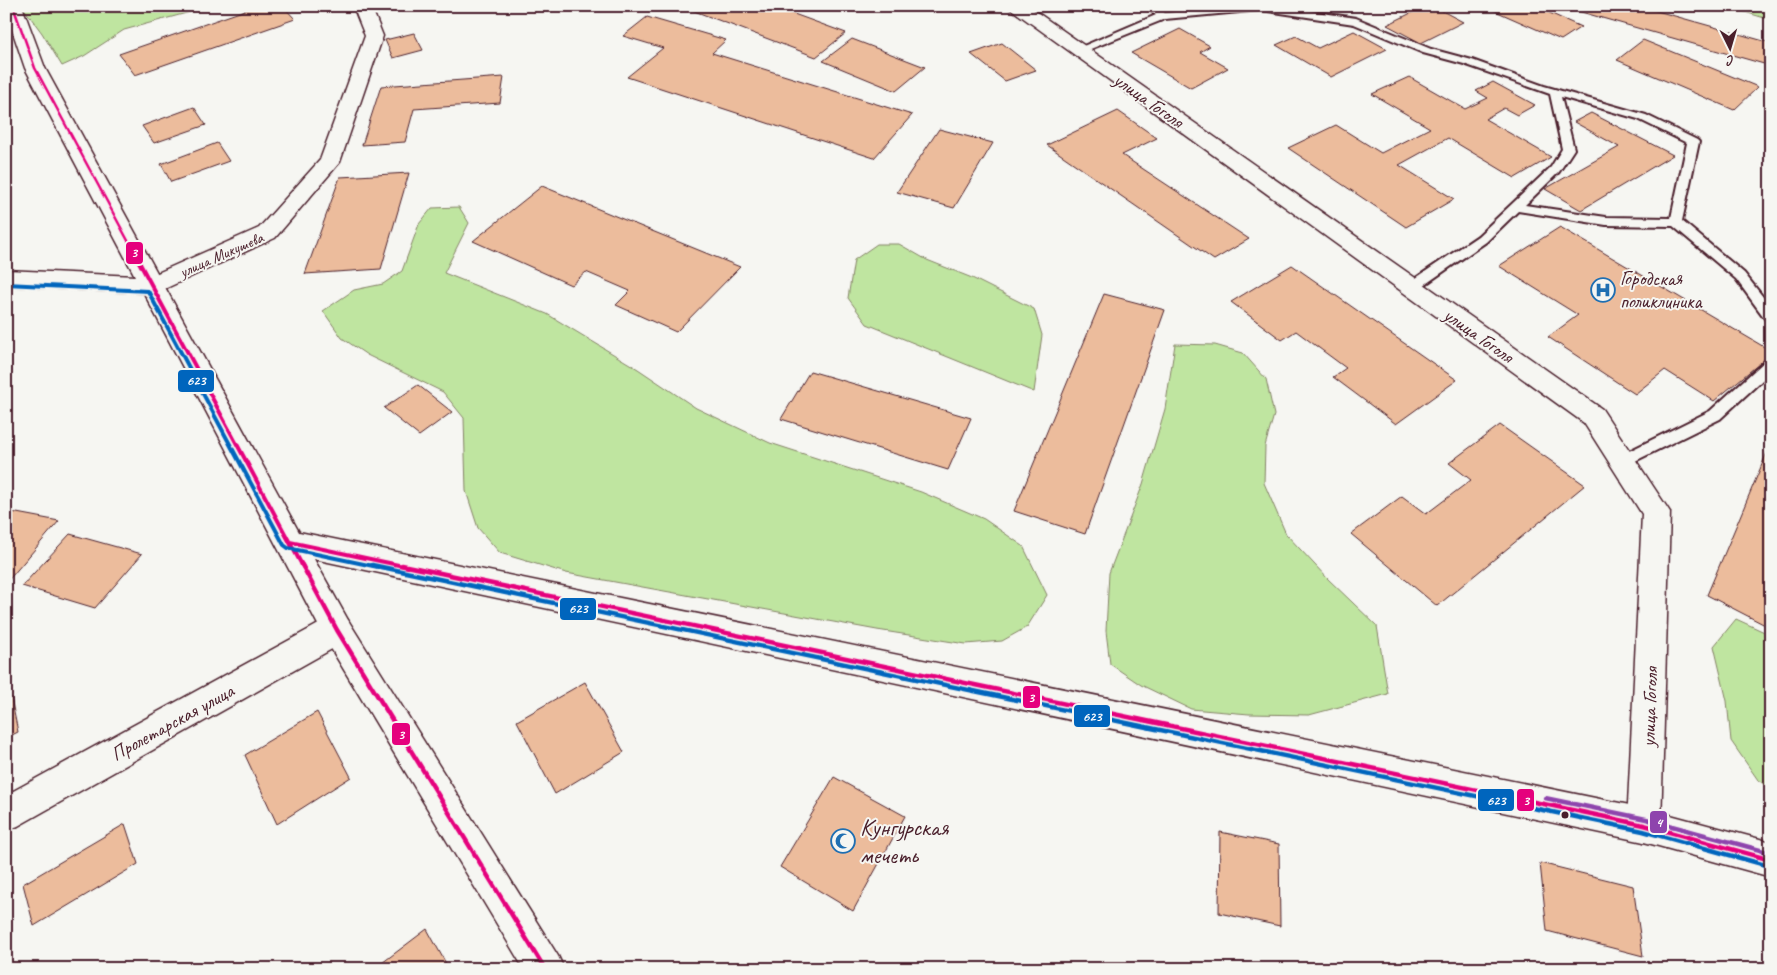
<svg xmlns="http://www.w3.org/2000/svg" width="1777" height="975" font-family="Caveat,sans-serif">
	<rect width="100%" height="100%" fill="#f6f6f2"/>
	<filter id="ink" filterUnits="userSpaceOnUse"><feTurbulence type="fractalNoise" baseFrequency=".02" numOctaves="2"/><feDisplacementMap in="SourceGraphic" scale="10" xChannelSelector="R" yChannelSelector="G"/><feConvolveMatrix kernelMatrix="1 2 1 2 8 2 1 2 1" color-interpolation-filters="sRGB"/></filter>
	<g filter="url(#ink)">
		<!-- green -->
		<path fill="#bfe5a0" stroke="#848266" d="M22 6H200L194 11 124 30 84 56 62 66 42 33Z
			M1725 6H1771V20Z
			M459 207 469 223 444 273 547 314 638 369 696 408 770 443 921 492 984 519 1023 546 1047 595 1027 627 1002 641 966 644 877 630 566 573 500 553 478 528 466 491 464 418 443 392 367 355 342 338 323 311 354 290 383 284 402 271 419 224 432 208Z
			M877 244H899L927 260 972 278 1034 309 1042 335 1034 392 867 324 848 298 854 260Z
			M1175 344 1215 345 1243 353 1266 379 1274 415 1265 446 1264 483 1286 534 1328 579 1377 626 1388 694 1309 715 1249 714 1191 709 1141 685 1110 664 1106 631 1109 573 1143 484 1165 409Z
			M1736 619 1771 635V789L1758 780 1731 741 1727 701 1714 646Z"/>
		<!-- building -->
		<path fill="#ecbc9c" stroke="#4a1f2b" d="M257 6H283L295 19 135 75 119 54Z
			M681 6H772L846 33 816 57Z
			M1425 6H1433L1463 22 1421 43 1387 25Z
			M1484 6H1534L1581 27 1561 40Z
			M1568 6H1639L1771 43V66L1567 8Z
			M647 17 726 40 712 53 912 115 874 158 627 77 663 48 623 36Z
			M1180 29 1210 46 1200 52 1228 68 1191 88 1131 53Z
			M1354 31 1387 49 1331 77 1276 45 1296 36 1318 48Z
			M414 33 423 50 393 58 385 40Z
			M852 39 925 67 896 91 823 61Z
			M1643 40 1758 87 1734 110 1617 60Z
			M1002 43 1036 70 1005 81 971 54Z
			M504 77 500 103 414 109 405 142 362 145 381 86Z
			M1409 77 1465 109 1488 98 1476 91 1493 82 1535 105 1517 115 1504 108 1485 119 1551 157 1515 178 1448 138 1399 165 1454 199 1406 227 1288 148 1336 125 1381 153 1430 128 1372 94Z
			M194 107 206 125 154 143 142 126Z
			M1118 111 1157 138 1122 155 1249 239 1214 260 1047 145Z
			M1591 113 1673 155 1581 210 1545 189 1619 147 1574 122Z
			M939 129 993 143 954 208 897 192Z
			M217 143 229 161 171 182 161 164Z
			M409 173 381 269 305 274 340 177Z
			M542 186 740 267 676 332 616 305 630 291 586 272 571 285 473 241Z
			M1560 227 1771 351V354L1714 401 1665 370 1635 394 1548 337 1578 315 1499 266Z
			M1292 265 1457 380 1396 424 1333 377 1346 368 1296 331 1282 340 1231 302Z
			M1104 294 1165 310 1085 534 1014 511Z
			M810 371 971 418 948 470 781 419Z
			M418 385 452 412 419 436 384 408Z
			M1500 425 1585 485 1437 606 1351 534 1402 496 1426 514 1471 480 1449 463Z
			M1771 443V628L1707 595Z
			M6 511 59 521 6 583Z
			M70 534 142 554 95 608 22 586Z
			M585 682 624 752 555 794 517 721Z
			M8 683 18 732 6 738V684Z
			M317 712 351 777 277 824 245 755Z
			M834 777 905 816 853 911 780 867Z
			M125 824 138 864 34 926 23 884Z
			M1220 832 1279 844 1280 926 1219 913Z
			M1540 863 1633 886 1643 956 1547 931Z
			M427 929 449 969H374Z"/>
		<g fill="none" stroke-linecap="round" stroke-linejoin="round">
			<!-- lane casing -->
			<g stroke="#4a1f2b" stroke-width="4">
				<path id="lane" d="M1144 6H1156L1165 13 1237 6H1276L1356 18 1431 49 1472 60 1544 86 1646 115 1697 140 1699 142 1682 221 1744 273 1771 307V322L1766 320 1736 279 1673 226 1606 225 1518 211 1486 242 1417 290H1407L1406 287 1407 284 1478 236 1551 167 1562 149 1550 94 1464 64 1423 53 1354 24 1261 10 1165 19 1083 52H1075L1074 50 1156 15ZM1561 97 1638 119 1687 143 1671 218 1606 217 1525 205 1559 172 1574 149Z
					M1771 359V372L1720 419 1627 465 1622 467 1617 465 1615 461 1617 457 1710 411 1766 360Z"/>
			</g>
			<!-- street casing -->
			<g stroke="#4a1f2b" stroke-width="3">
				<path id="street" d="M353 6H371L383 36 340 162 275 238 160 291 152 293 144 291 140 285 144 279 259 228 320 160 365 36Z
					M1007 6H1028L1602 409 1670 512 1661 825 1656 837 1644 842 1632 837 1627 825 1642 514 1584 423Z
					M337 616 348 620 352 630 348 640 18 826 6 831V795L326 620Z"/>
			</g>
			<!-- secondary casing -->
			<g stroke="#4a1f2b" stroke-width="3">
				<path id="secondary" d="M6 6H22L45 68 299 532 1644 808 1771 842V877L1644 842 314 559 348 620 558 956 564 969H524L326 640 144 293 6 286V270L135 276 25 68 6 12Z"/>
			</g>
			<!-- lane -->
			<use href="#lane" fill="#f6f6f2" fill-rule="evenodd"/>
			<!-- street -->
			<use href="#street" fill="#f6f6f2" fill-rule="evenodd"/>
			<!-- secondary -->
			<use href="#secondary" fill="#f6f6f2" fill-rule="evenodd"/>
			<!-- bus-1-far2 casing -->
			<g stroke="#f6f6f2" stroke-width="5">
				<path id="bus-1-far2" d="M13 6 35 68 132 248"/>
			</g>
			<!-- bus-1-far1 casing -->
			<g stroke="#f6f6f2" stroke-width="8">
				<path id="bus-1-far1" d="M131 247 303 567
					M290 542 408 567"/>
			</g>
			<!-- bus-1 casing -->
			<g stroke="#f6f6f2" stroke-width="8">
				<path id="bus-1" d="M302 565 337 630 545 969
					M402 565 1644 825 1771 860"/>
			</g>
			<!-- bus-2-far1 casing -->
			<g stroke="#f6f6f2" stroke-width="8">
				<path id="bus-2-far1" d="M6 284 148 291 284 545 288 548 378 567"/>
			</g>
			<!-- bus-2 casing -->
			<g stroke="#f6f6f2" stroke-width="8">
				<path id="bus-2" d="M372 565 1643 831 1769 866"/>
			</g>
			<!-- bus-3 casing -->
			<g stroke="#f6f6f2" stroke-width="8">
				<path id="bus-3" d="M1545 798 1646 819 1771 853"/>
			</g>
			<!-- bus-1-far2 -->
			<use href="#bus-1-far2" stroke="#e5007d" stroke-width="2.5"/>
			<!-- bus-1-far1 -->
			<use href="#bus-1-far1" stroke="#e5007d" stroke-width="4"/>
			<!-- bus-1 -->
			<use href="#bus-1" stroke="#e5007d" stroke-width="4.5"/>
			<!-- bus-2-far1 -->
			<use href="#bus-2-far1" stroke="#0065bd" stroke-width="4"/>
			<!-- bus-2 -->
			<use href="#bus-2" stroke="#0065bd" stroke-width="4.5"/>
			<!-- bus-3 -->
			<use href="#bus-3" stroke="#8e44ad" stroke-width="4.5"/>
		</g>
	</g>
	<!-- icons -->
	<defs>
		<g id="hospital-ring" transform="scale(1.25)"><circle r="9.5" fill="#f6f6f2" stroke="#1f6fb2" stroke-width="1.5"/><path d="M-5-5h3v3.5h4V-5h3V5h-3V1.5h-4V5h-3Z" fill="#1f6fb2"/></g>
		<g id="mosque-ring" transform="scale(1.25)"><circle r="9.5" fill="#f6f6f2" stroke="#1f6fb2" stroke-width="1.5"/><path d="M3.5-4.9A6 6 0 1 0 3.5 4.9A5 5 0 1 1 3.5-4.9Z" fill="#1f6fb2"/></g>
	</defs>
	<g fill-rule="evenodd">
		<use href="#hospital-ring" x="1603" y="290"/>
		<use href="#mosque-ring" x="843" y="841"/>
	</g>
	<!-- markers -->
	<circle fill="#4a1f2b" stroke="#f6f6f2" stroke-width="2" cx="1565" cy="815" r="4.5"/>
	<g text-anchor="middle" stroke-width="4" stroke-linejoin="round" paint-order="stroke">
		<!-- far-street labels -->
		<g font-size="16" fill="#4a1f2b" stroke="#f6f6f2">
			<text transform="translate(221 254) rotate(-24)" y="6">улица Микушева</text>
		</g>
		<!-- street labels -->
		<g font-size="20" fill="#4a1f2b" stroke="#f6f6f2">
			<text transform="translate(1149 100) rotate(35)" y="7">улица Гоголя</text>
			<text transform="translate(1479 335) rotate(35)" y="7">улица Гоголя</text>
			<text transform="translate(1649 707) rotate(-88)" y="7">улица Гоголя</text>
			<text transform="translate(172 722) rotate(-29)" y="7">Пролетарская улица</text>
		</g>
		<!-- poi labels -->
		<g font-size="20" fill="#4a1f2b" stroke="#f6f6f2" text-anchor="start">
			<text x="1620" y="285">Городская<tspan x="1620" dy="23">поликлиника</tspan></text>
		</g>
		<!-- near-poi labels -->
		<g font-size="24" fill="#4a1f2b" stroke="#f6f6f2" text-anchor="start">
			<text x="860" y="835">Кунгурская<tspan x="860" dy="28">мечеть</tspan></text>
		</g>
	</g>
	<g stroke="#f6f6f2" stroke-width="2">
		<rect x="125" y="241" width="19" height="24" rx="5" fill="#e5007d"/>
		<rect x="177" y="369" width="38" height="24" rx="5" fill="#0065bd"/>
		<rect x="559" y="597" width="38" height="24" rx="5" fill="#0065bd"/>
		<rect x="1022" y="685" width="19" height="24" rx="5" fill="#e5007d"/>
		<rect x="1073" y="704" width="38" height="24" rx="5" fill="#0065bd"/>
		<rect x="391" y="722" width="20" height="24" rx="5" fill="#e5007d"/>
		<rect x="1477" y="788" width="38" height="24" rx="5" fill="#0065bd"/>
		<rect x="1516" y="788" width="19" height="24" rx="5" fill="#e5007d"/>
		<rect x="1649" y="810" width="19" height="24" rx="5" fill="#8e44ad"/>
	</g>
	<g font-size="14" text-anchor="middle" font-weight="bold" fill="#fff">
		<text x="134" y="257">3</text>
		<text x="196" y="385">623</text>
		<text x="578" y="613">623</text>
		<text x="1031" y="702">3</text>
		<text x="1092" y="721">623</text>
		<text x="401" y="739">3</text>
		<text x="1496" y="805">623</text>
		<text x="1526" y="805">3</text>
		<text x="1659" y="827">4</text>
	</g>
	<!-- margin -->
	<rect width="1777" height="975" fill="none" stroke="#f6f6f2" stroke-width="25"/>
	<rect x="12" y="12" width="1752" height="950" fill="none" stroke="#4a1f2b" stroke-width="2" filter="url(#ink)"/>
	<!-- north arrow -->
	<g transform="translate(1730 48) rotate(175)" stroke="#f6f6f2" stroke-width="4" paint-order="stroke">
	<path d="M0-4L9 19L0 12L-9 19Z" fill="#4a1f2b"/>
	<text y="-8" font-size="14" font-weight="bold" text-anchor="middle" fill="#4a1f2b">С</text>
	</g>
</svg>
